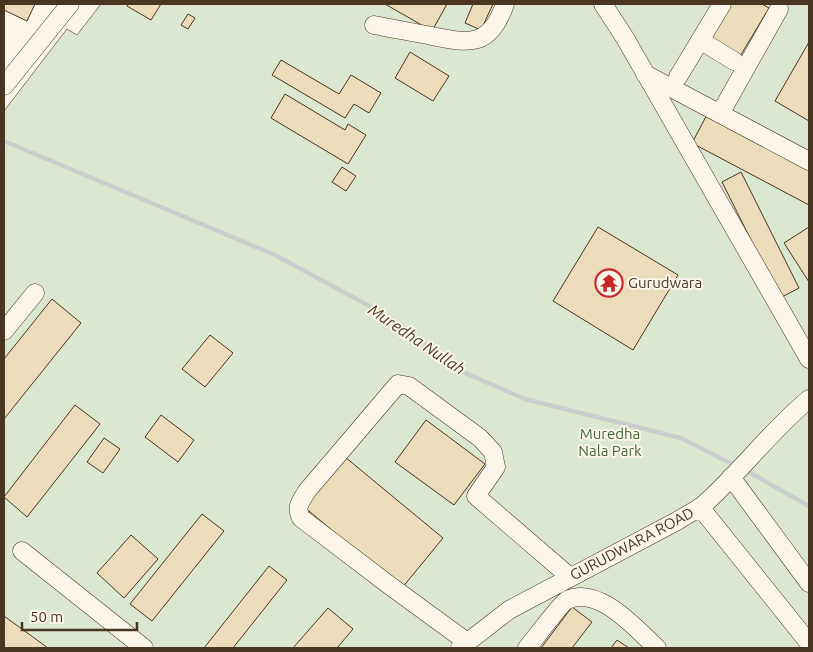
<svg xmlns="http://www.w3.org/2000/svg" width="813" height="652" font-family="Ubuntu,sans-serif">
	<rect width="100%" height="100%" fill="#fbf6e9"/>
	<!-- green -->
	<path fill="#dce7d0" stroke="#887966" d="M101 4H809V648H4V111L67 29 77 35Z"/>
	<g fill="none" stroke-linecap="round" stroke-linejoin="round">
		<!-- stream -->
		<path stroke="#c9cecd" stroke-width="4.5" d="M4 141 275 255 386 315 463 372 525 399 681 438 736 466
			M745 470 809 506"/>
	</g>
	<!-- building -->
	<path fill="#ecdcbc" stroke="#4a3520" d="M4 4H35L27 21 4 10Z
		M128 4H161L151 20 127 6Z
		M385 4H447L432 31Z
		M473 4H493L481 30 465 23Z
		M729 4H762L769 8 739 58 708 39Z
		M188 14 195 18 188 29 181 25Z
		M809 42V121L775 101Z
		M410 52 449 76 433 101 395 78Z
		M281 60 339 94 351 75 381 93 369 113 354 104 345 118 272 75Z
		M285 94 345 130 348 124 366 135 348 164 271 118Z
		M709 111 809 164V205L692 143Z
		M342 167 356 176 346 191 332 182Z
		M741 172 799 288 780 298 722 182Z
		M598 227 678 275 633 350 553 301Z
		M809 227V282L784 243Z
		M52 299 81 323 4 419V359Z
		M210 335 233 353 205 387 182 369Z
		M75 405 100 424 27 517 4 497Z
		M161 415 194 440 178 462 145 437Z
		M426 420 485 464 454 505 395 462Z
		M104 438 120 449 103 473 87 462Z
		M345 457 443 538 402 588 304 507Z
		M202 514 224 531 152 621 130 604Z
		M131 535 158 559 124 598 97 573Z
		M269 566 287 580 233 648H204Z
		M572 607 592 622 572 648H541Z
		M328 608 353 629 337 648H293Z
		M4 616 48 648H4Z
		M617 640 629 648H611Z"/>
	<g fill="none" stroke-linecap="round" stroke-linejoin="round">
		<!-- minor casing -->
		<g stroke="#4a3520" stroke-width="19">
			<path id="minor" d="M603 4 625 38 809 359
				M374 25C393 29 413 32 432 36 470 44 490 47 505 4
				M700 40 734 61
				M645 74 809 161
				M678 77 722 4
				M4 86 70 4
				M720 114 779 9
				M4 331 35 293
				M731 477 809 583
				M700 507 809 643
				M22 551 144 648
				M467 642 389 585 301 518C295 507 301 501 307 491L398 384 409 386 480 438 493 452 496 467 476 496 570 577
				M460 648 509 610 679 520C686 515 695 511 702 506 740 473 770 431 809 399
				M527 648C534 640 561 603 567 600 599 585 636 629 657 648"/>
		</g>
		<!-- minor -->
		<use href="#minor" stroke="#fbf6e9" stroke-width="18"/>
	</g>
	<!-- icons -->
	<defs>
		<g id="temple-ring" transform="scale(1.4375)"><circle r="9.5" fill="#fbf6e9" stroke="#c62828" stroke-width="1.5"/><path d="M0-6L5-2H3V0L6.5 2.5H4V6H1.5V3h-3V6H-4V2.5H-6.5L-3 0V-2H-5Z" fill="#c62828"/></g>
	</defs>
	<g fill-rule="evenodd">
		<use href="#temple-ring" x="609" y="283"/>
	</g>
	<g text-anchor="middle" stroke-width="4" stroke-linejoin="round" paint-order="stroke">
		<!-- poi labels -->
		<g font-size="15" fill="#4a3520" stroke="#fbf6e9" text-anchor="start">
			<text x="628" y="288">Gurudwara</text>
		</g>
		<!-- park labels -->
		<g font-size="15" fill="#436837" stroke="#fbf6e9">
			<text x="610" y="439">Muredha<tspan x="610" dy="17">Nala Park</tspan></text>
		</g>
		<!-- street labels -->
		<g font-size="15" fill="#4a3520" stroke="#fbf6e9">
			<text transform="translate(632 544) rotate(-28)" y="5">GURUDWARA ROAD</text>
		</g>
		<!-- water labels -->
		<g font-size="16" font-style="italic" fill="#4a3520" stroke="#fbf6e9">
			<text transform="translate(417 339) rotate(34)" y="6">Muredha Nullah</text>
		</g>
	</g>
	<!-- border -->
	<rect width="813" height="652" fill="none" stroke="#4a3520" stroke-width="10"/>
	<!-- scale -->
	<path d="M22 622v8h115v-8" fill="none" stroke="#4a3520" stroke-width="2.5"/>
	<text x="30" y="622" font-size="15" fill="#4a3520" stroke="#fbf6e9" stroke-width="4" paint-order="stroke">50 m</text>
</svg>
